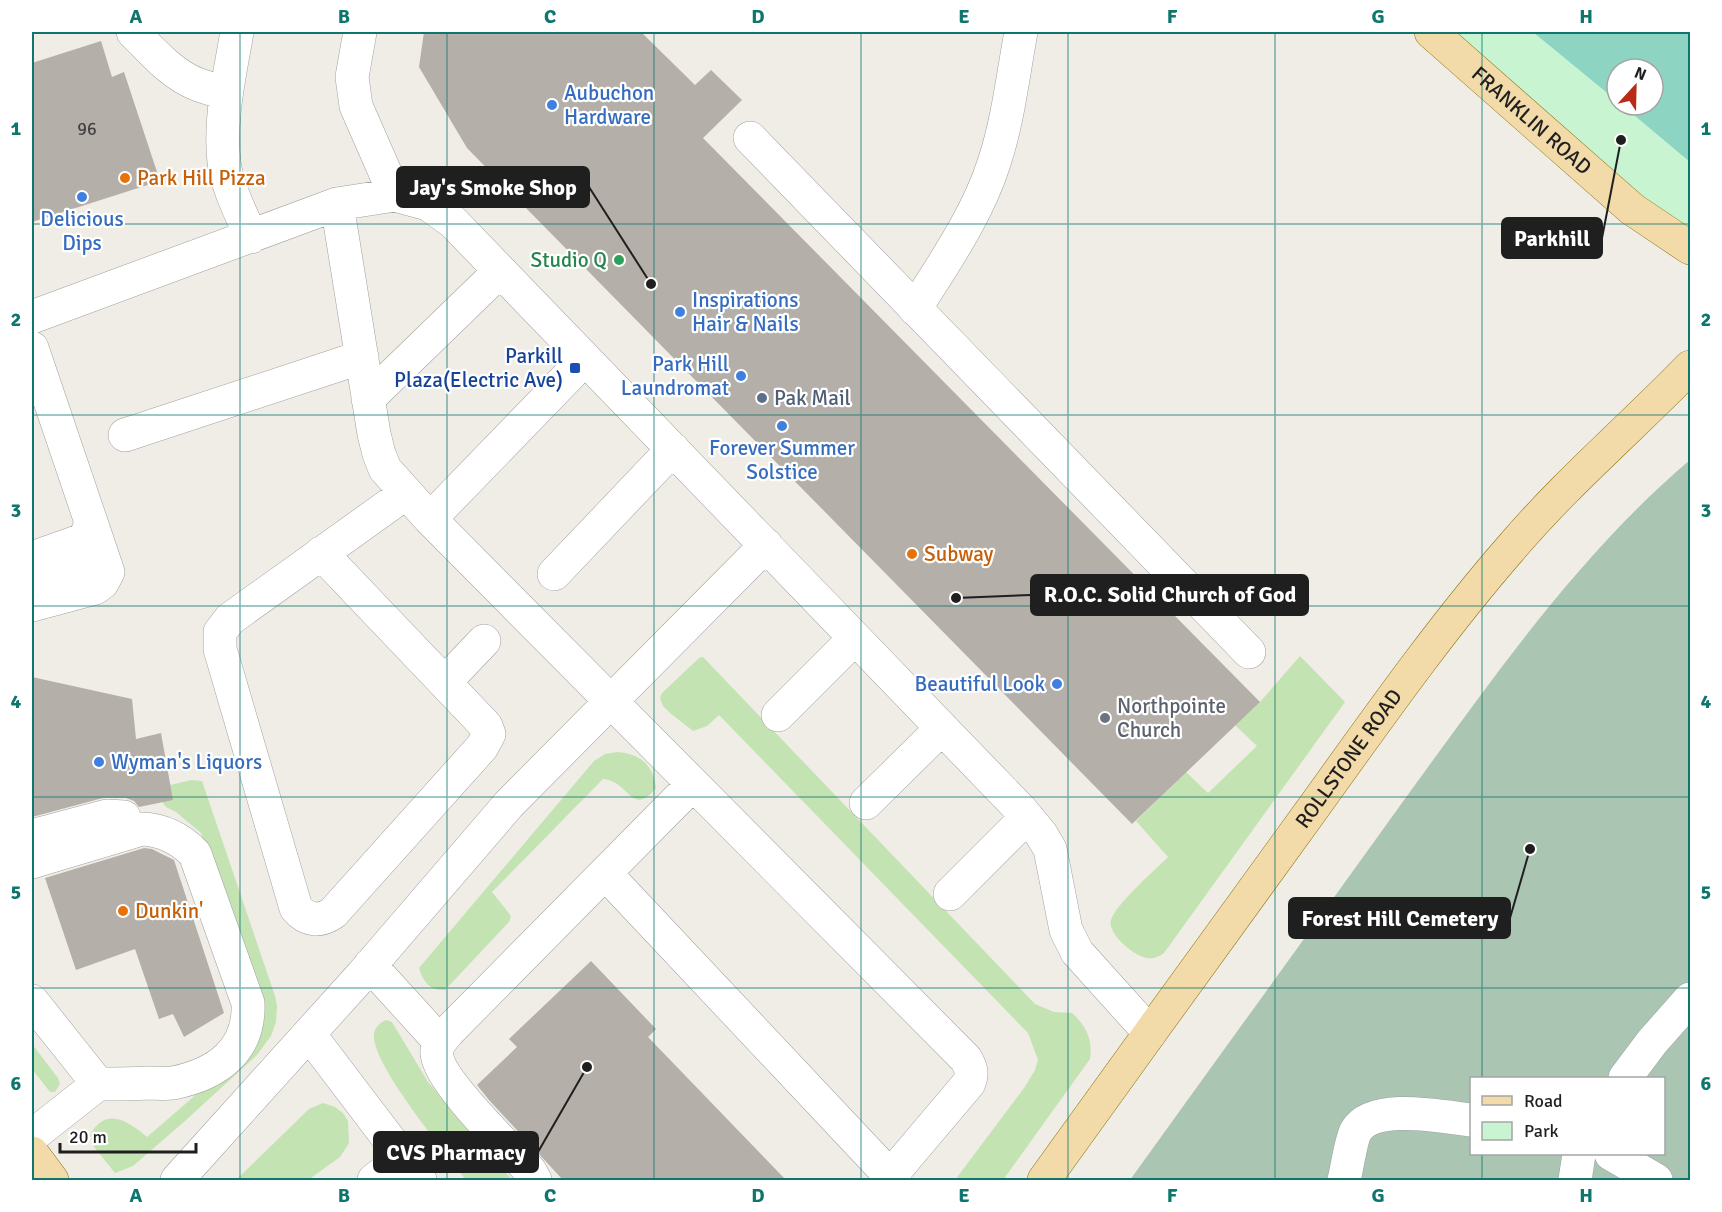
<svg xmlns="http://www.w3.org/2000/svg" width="1722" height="1212" font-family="Signika,sans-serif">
	<rect width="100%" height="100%" fill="#efede6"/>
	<!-- grass -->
	<path fill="#c4e3b2" d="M1300 656 1345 702 1164 953C1159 957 1153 959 1147 958 1134 956 1107 934 1111 920 1115 905 1156 869 1168 857L1136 821 1186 772 1208 793 1257 746 1235 725 1260 702Z
		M703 657 1035 1004 1054 1012 1072 1013C1086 1026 1093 1039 1090 1059L1003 1180H955L1024 1088 1035 1070 1038 1060 1028 1033 719 715 707 726 693 731 670 713 663 706 660 698 662 693 699 658Z
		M617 752C641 754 653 765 656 788 631 818 630 781 603 779L492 892 511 916 509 922 445 990C430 991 423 982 419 968L594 761 605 754Z
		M192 780 202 781 275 996 277 1006 276 1022 271 1036 257 1055 185 1121 133 1166 115 1173 94 1147 90 1135C106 1106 128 1121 147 1137L191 1099 248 1044 262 1007 201 833 176 812 166 807 162 802 170 785Z
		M386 1020 392 1022 428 1082 512 1180H466C445 1152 376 1069 374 1038 373 1029 379 1023 386 1020Z
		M32 1044 58 1078 60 1084 55 1092H50L32 1069Z
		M323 1103 335 1107 343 1113 348 1121 349 1143 340 1157 308 1180H236L309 1109Z"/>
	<!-- cemetery -->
	<path fill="#aac5b2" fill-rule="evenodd" d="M1690 460V1180H1130C1222 1052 1315 924 1407 796 1493 678 1578 555 1690 460ZM1472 1078H1664V1154H1472Z"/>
	<!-- park -->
	<path fill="#c8f4d1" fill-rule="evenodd" d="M1431 32H1690V248ZM1617 69H1653V105H1617Z"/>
	<!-- pitch -->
	<path fill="#8dd5c2" d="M1533 32H1690V162L1622 105H1653V69H1617V101Z"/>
	<!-- building -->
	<path fill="#b4afa9" d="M424 32H641L695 85 711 70 742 100 703 138 1260 702 1132 824 467 148 419 67Z
		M101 41 112 77 124 72 160 181 32 222V63Z
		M32 677 132 699 136 739 161 733 173 800 139 807 134 801 126 798H103L32 817Z
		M144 848 152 849 174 860 224 1013 184 1037 173 1014 159 1019 135 949 76 970 45 878Z
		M591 961 656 1029 648 1037 786 1180H563L489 1100 477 1085 517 1047 509 1039Z"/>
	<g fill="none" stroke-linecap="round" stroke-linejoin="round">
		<!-- minor casing -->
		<g stroke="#a0a0a0" stroke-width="34">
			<path id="minor" d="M133 32C152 51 172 75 199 85 208 88 217 91 226 93
				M237 32C230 74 219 118 224 162 227 187 241 213 251 237
				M360 32 352 77 356 106 395 195
				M750 138 1249 652
				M337 204 374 434 379 454 385 469 430 519 966 1059C971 1068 973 1073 969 1083L887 1180
				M915 309C944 263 977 216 994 163 1008 121 1013 75 1021 32
				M32 317 337 204 395 195 428 204 453 222 1022 811 1041 834 1050 849 1066 930 1077 952 1150 1033
				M32 348 108 572 102 583 95 588 32 605
				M368 399 500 271
				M125 435 362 357
				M430 519 585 359
				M321 553 486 726 489 734 482 747 333 913C320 922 307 921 296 908L220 649V632L230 619 406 493
				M32 558 80 541 86 537 91 522
				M554 574 673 449
				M32 583 88 564C97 558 97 548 96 538
				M445 682 484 641
				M778 715 855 638
				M866 803 942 728
				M32 836 107 816 124 817
				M32 862 142 829C163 830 180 838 195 854L248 1003C250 1051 217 1074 173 1083 165 1084 157 1083 149 1083 132 1084 115 1084 98 1084
				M605 873 894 1180
				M950 894 1027 817
				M370 965 440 1042
				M32 1001 98 1084 32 1136
				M309 1034 420 1180
				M1625 1078 1652 1042 1690 999
				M1611 1154 1656 1180
				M177 1180 362 975 509 804 766 545
				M374 1180 403 1158
				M535 1180 530 1171C511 1150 433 1076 437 1050 438 1043 445 1036 449 1031L692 785
				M1344 1180C1347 1169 1351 1139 1356 1131 1373 1102 1443 1117 1472 1120
				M1575 1180 1579 1154"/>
		</g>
		<!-- major casing -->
		<g stroke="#8a7111" stroke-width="34">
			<g id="major">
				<path id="s1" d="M1431 32 1632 209 1690 248"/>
				<path d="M32 1153 52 1180"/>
				<path id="s2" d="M1044 1180C1132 1058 1219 937 1308 815 1373 725 1437 633 1510 549 1566 483 1631 428 1690 367"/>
			</g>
		</g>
		<!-- minor -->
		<use href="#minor" stroke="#fff" stroke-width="33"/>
		<!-- major -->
		<use href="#major" stroke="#f2dba8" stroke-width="33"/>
	</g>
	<!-- grid -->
	<path fill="none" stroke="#0f766e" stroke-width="1.5" stroke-opacity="0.55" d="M240 32V1180M447 32V1180M654 32V1180M861 32V1180M1068 32V1180M1275 32V1180M1482 32V1078M32 224H1690M32 415H1690M32 606H1690M32 797H1690M32 988H1690M1482 1154V1180"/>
	<!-- markers -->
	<g fill="#3f7fe0" stroke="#fff" stroke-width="2">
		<circle cx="552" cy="105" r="6"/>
		<circle cx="82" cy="197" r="6"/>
		<circle cx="680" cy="312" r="6"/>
		<circle cx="741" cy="376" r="6"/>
		<circle cx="782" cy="426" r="6"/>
		<circle cx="1057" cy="684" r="6"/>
		<circle cx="99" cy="762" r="6"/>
	</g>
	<g fill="#e8710a" stroke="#fff" stroke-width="2">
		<circle cx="125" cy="178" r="6"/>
		<circle cx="912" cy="554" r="6"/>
		<circle cx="123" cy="911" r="6"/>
	</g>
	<circle fill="#2e9e5b" stroke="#fff" stroke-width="2" cx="619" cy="260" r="6"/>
	<rect fill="#1a4fb4" stroke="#fff" stroke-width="2" x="569" y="362" width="12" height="12" rx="3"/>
	<circle fill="#5c6f8a" stroke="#fff" stroke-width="2" cx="762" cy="398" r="6"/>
	<circle fill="#6b7280" stroke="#fff" stroke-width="2" cx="1105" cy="718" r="6"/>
	<g text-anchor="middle" stroke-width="4.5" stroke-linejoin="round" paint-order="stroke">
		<!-- number labels -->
		<g font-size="18" fill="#444342">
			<text x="87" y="135">96</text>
		</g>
		<!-- shop labels -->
		<g font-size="21" fill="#366cbe" stroke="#fff" text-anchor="start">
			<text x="564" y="100">Aubuchon<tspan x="564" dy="24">Hardware</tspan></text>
			<text x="82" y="226" text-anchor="middle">Delicious<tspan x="82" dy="24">Dips</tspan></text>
			<text x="692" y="307">Inspirations<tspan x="692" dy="24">Hair &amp; Nails</tspan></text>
			<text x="729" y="371" text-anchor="end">Park Hill<tspan x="729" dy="24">Laundromat</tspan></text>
			<text x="782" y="455" text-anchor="middle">Forever Summer<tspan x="782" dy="24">Solstice</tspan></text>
			<text x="1045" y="691" text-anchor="end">Beautiful Look</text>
			<text x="111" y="769">Wyman's Liquors</text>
		</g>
		<!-- street labels -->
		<g font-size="21" fill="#1f1f1f" stroke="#fff">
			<text dy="7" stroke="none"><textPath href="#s1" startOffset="134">FRANKLIN ROAD</textPath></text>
			<text dy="7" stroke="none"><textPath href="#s2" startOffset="520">ROLLSTONE ROAD</textPath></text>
		</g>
		<!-- food labels -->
		<g font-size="21" fill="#c56008" stroke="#fff" text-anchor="start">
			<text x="137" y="185">Park Hill Pizza</text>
			<text x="924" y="561">Subway</text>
			<text x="135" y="918">Dunkin'</text>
		</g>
		<!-- leisure labels -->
		<g font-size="21" fill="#27864d" stroke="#fff" text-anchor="end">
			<text x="607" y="267">Studio Q</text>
		</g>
		<!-- transit labels -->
		<g font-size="21" fill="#164399" stroke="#fff" text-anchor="end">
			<text x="563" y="363">Parkill<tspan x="563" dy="24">Plaza(Electric Ave)</tspan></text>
		</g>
		<!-- service labels -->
		<g font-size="21" fill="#4e5e75" stroke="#fff" text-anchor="start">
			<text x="774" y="405">Pak Mail</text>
		</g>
		<!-- worship labels -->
		<g font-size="21" fill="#5b616d" stroke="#fff" text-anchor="start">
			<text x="1117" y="713">Northpointe<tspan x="1117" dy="24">Church</tspan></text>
		</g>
	</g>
	<!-- callouts -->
	<path fill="none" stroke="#1f1f1f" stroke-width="2" d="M651 284L589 187M1621 140L1602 238M956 598L1031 595M1530 849L1510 918M587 1067L538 1152"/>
	<g fill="#1f1f1f" stroke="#fff" stroke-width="2">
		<circle cx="651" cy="284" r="6"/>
		<circle cx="1621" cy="140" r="6"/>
		<circle cx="956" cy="598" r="6"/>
		<circle cx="1530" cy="849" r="6"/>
		<circle cx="587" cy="1067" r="6"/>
	</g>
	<g fill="#1f1f1f" stroke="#1f1f1f" stroke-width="2">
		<rect x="397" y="167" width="192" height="40" rx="6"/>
		<rect x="1502" y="218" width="100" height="40" rx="6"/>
		<rect x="1031" y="575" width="277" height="40" rx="6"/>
		<rect x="1289" y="898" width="221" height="40" rx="6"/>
		<rect x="374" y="1132" width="164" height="40" rx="6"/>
	</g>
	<g font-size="22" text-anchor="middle" font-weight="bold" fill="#fff">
		<text x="493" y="195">Jay's Smoke Shop</text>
		<text x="1552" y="246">Parkhill</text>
		<text x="1170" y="602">R.O.C. Solid Church of God</text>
		<text x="1400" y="926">Forest Hill Cemetery</text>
		<text x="456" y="1160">CVS Pharmacy</text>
	</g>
	<!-- border -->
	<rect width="1722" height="1212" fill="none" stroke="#ffffff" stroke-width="66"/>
	<!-- legend -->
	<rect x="1470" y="1077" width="195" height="78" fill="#ffffff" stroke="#a5a5a5" stroke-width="1.5"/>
	<rect x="1482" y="1096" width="30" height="9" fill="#f2dba8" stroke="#a5a5a5" stroke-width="1.5"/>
	<text x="1524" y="1107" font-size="18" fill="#1f1f1f">Road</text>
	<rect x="1482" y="1122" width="30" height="18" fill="#c8f4d1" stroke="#a5a5a5" stroke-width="1.5"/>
	<text x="1524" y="1137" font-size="18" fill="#1f1f1f">Park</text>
	<!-- north arrow -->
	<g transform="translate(1635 87) rotate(22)"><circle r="28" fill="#ffffff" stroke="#a5a5a5" stroke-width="1.5"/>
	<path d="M0-4.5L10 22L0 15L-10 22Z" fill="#b82b16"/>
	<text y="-9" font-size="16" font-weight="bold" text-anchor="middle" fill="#1f1f1f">N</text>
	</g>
	<!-- scale -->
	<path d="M60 1143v9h136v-9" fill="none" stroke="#1f1f1f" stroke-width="3"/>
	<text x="69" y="1143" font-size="18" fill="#1f1f1f" stroke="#ffffff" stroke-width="4.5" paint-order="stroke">20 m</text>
	<rect x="33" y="33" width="1656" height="1146" fill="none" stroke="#0f766e" stroke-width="2"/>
	<g font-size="20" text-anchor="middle" font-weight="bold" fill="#0f766e">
		<text x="136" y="23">A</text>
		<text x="344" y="23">B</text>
		<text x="550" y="23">C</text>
		<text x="758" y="23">D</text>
		<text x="964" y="23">E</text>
		<text x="1172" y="23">F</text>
		<text x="1378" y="23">G</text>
		<text x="1586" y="23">H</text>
		<text x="16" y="135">1</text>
		<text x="1706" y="135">1</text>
		<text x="16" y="326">2</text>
		<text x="1706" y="326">2</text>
		<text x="16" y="517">3</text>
		<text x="1706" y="517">3</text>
		<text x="16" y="708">4</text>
		<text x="1706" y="708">4</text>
		<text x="16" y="899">5</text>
		<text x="1706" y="899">5</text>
		<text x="16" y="1090">6</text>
		<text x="1706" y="1090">6</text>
		<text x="136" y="1202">A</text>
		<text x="344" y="1202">B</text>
		<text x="550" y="1202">C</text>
		<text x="758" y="1202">D</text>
		<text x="964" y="1202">E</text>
		<text x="1172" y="1202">F</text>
		<text x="1378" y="1202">G</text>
		<text x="1586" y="1202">H</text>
	</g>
</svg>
